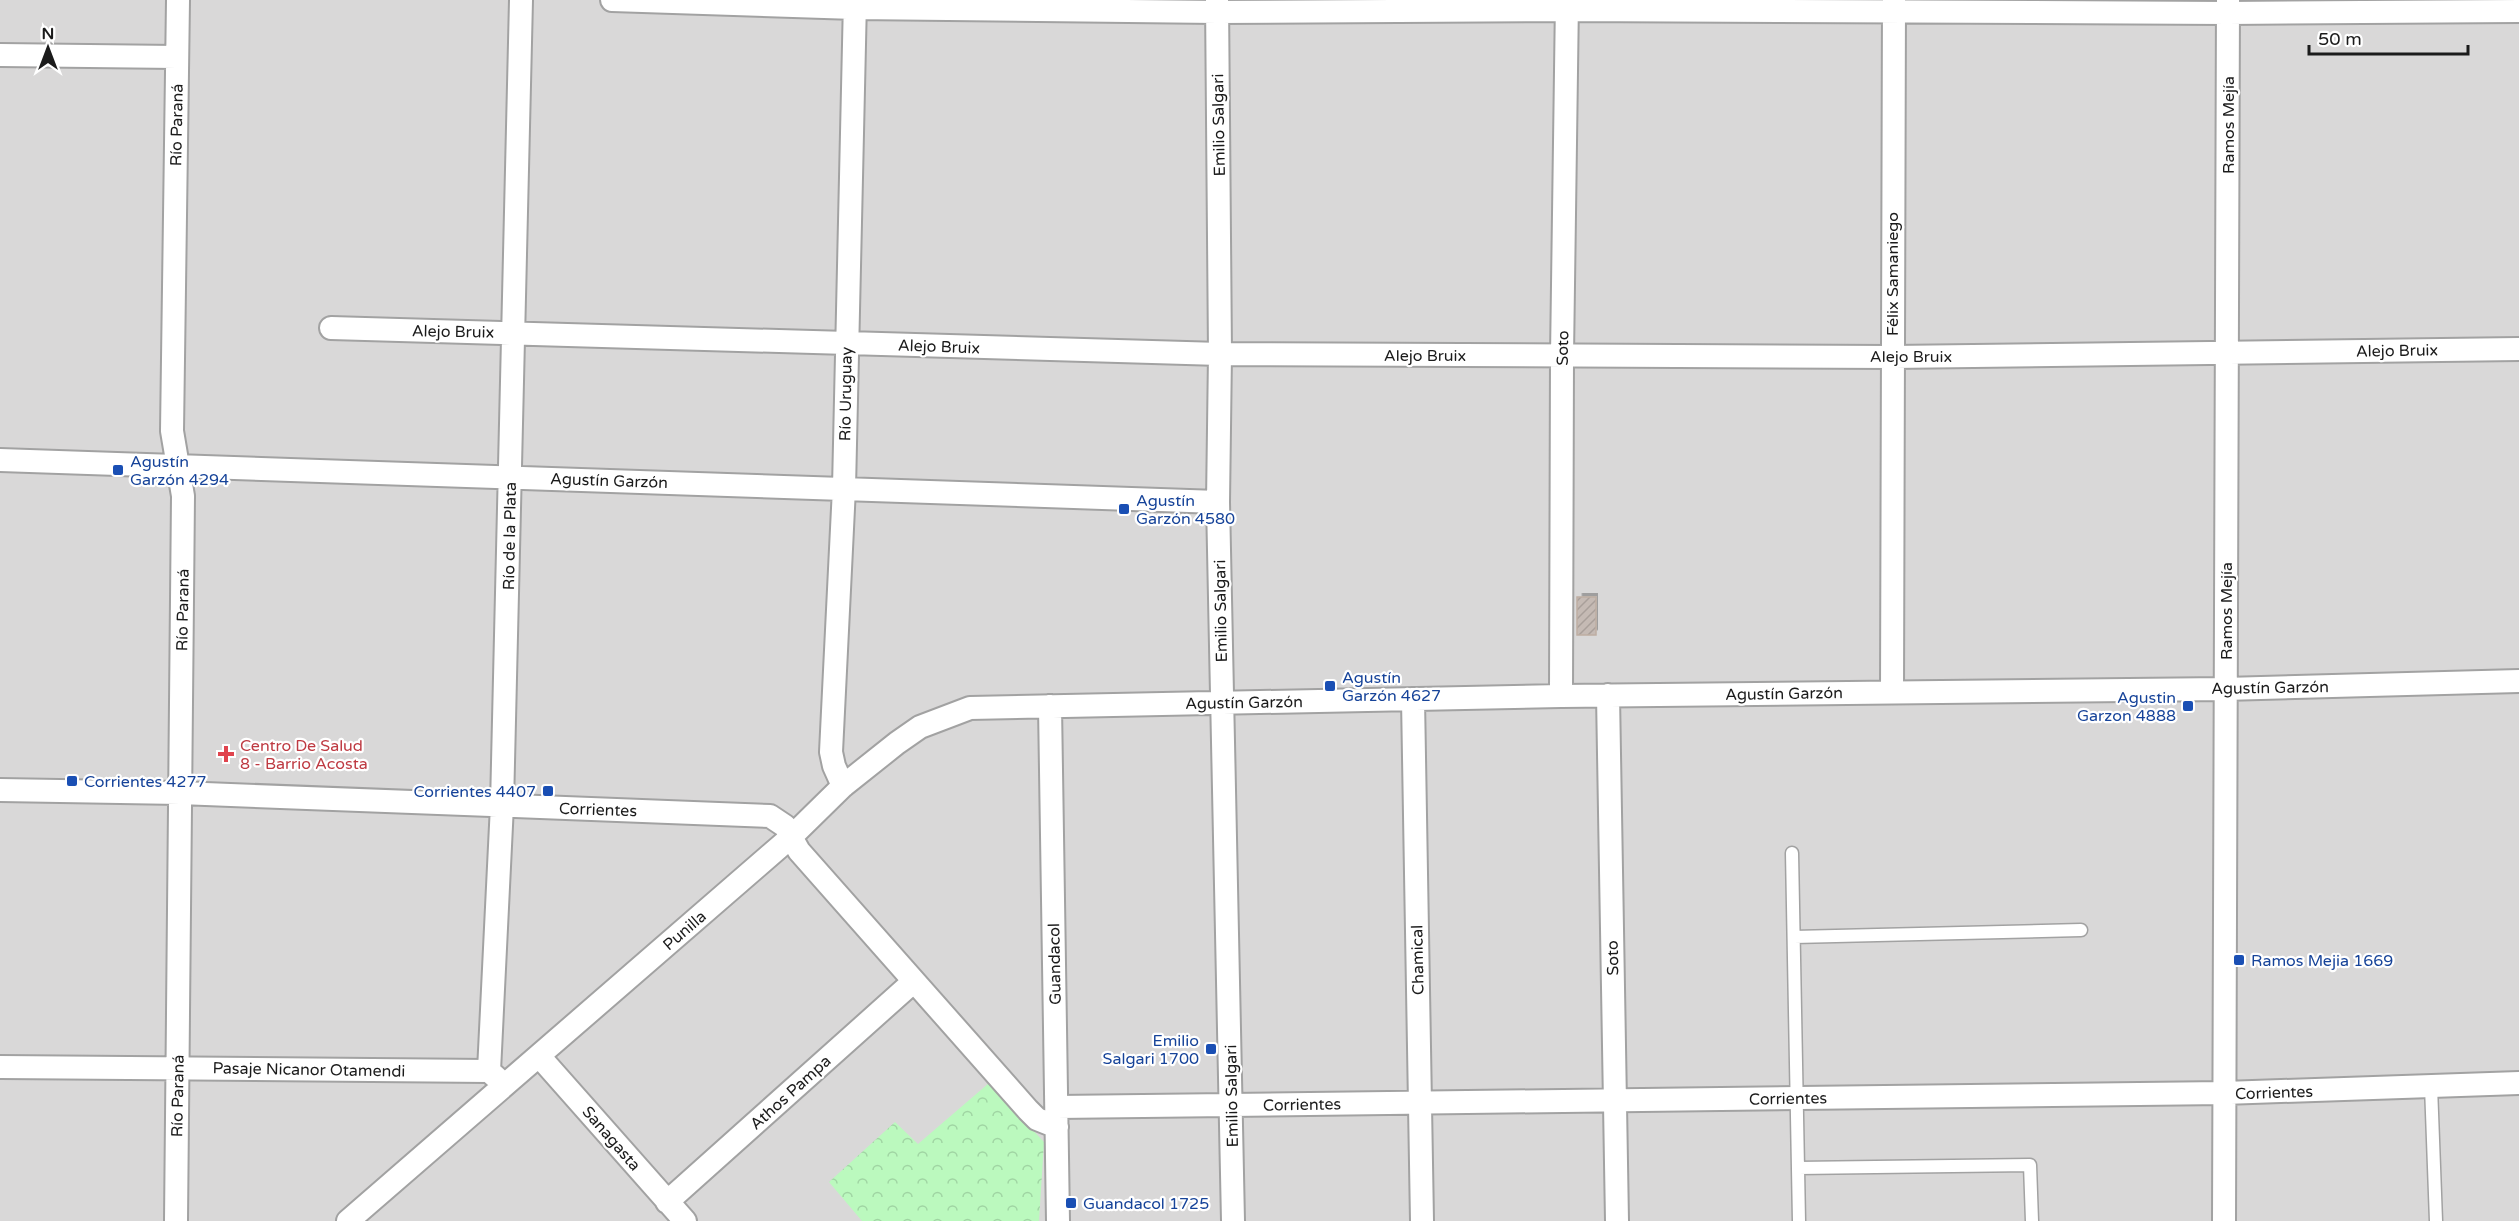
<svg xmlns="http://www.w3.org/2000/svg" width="2519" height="1221" font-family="'Varela Round',sans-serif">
	<defs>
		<pattern id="park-crowns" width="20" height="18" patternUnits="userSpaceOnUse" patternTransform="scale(1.5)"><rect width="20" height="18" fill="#bbf9be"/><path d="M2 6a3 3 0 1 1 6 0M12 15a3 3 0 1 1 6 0" fill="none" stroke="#a0d5a3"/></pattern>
		<pattern id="building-hatch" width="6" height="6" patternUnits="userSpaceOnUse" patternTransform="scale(1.5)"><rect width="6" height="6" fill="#c5bab4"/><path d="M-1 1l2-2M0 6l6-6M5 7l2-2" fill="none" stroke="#a99f9a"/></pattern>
		<filter id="shadow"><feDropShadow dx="5.5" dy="-5.5" stdDeviation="0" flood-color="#0004"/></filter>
	</defs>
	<rect width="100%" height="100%" fill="#ede8e0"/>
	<!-- residential -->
	<path fill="#d9d8d8" d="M0 0H2519V1221H0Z"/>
	<!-- park -->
	<path fill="url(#park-crowns)" d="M989 1083 1044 1142 1039 1221H862L829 1182 895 1122 918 1144Z"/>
	<!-- building -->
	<path fill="url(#building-hatch)" stroke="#bfaea3" stroke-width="1.5" filter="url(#shadow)" d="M1577 597H1596V635H1577Z"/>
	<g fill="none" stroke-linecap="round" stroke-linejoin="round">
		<!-- service casing -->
		<g stroke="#a2a2a2" stroke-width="15">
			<path id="service" d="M1792 853 1799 1221
				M1794 937 2081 930
				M2431 1086 2436 1221
				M1798 1168 2030 1165 2032 1221"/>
		</g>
		<!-- minor casing -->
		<g stroke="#a2a2a2" stroke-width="26">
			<path id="minor" d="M612 0 855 8 1217 12 1567 10 2228 13 2519 11
				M1217 0 1220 354 1218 502 1233 1221
				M0 55 177 57
				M331 328 1220 354 1892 357 2519 349
				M0 460 1218 502
				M1892 692 1894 0
				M1608 695 1617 1221
				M1561 696 1562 356 1567 0
				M1413 699 1422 1221
				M1050 706 1058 1221
				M843 786 834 766 831 752 844 488 855 0
				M0 790 180 793 770 816 785 826 799 851 1028 1110 1037 1119 1057 1127
				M539 1056 685 1221
				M0 1067 489 1071 499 1080
				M489 1071 502 805 521 0
				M1057 1107 2224 1093 2519 1083
				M667 1202 913 982
				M176 1221 183 496 172 431 178 0
				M348 1221 791 837 843 786 897 743 920 727 970 708 1561 696 2225 689 2519 681
				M2224 1221 2228 0"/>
		</g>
		<!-- service -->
		<use href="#service" stroke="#fff" stroke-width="12"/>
		<!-- minor -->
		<use href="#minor" stroke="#fff" stroke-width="22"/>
	</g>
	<!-- markers -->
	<g fill="#1a4fb4" stroke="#fff" stroke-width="2">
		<rect x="112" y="464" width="12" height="12" rx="3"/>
		<rect x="1118" y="503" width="12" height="12" rx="3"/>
		<rect x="1324" y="680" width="12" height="12" rx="3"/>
		<rect x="2182" y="700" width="12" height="12" rx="3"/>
		<rect x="66" y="775" width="12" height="12" rx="3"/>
		<rect x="542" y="785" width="12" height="12" rx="3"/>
		<rect x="2233" y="954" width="12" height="12" rx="3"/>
		<rect x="1205" y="1043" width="12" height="12" rx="3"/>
		<rect x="1065" y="1197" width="12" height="12" rx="3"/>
	</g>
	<path fill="#e0444e" stroke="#fff" stroke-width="2" d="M223 745h6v6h6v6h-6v6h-6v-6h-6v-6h6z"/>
	<g text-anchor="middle" stroke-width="4.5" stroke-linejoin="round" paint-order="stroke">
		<!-- street labels -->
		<g font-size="16" fill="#1b1b1b" stroke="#fff">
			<text transform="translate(176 125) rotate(-89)" y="6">Río Paraná</text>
			<text transform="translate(1218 125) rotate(-91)" y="6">Emilio Salgari</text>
			<text transform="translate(2228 125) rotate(-90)" y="6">Ramos Mejía</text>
			<text transform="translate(1892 274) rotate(-90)" y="6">Félix Samaniego</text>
			<text transform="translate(453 331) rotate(1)" y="6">Alejo Bruix</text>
			<text transform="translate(939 346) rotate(2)" y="6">Alejo Bruix</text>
			<text transform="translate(1562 348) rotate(-89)" y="6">Soto</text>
			<text transform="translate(2397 350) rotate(-1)" y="6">Alejo Bruix</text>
			<text x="1425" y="361">Alejo Bruix</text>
			<text x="1911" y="362">Alejo Bruix</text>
			<text transform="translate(845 394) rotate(-89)" y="6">Río Uruguay</text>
			<text transform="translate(609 480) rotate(2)" y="6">Agustín Garzón</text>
			<text transform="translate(509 536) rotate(-89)" y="6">Río de la Plata</text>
			<text transform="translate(182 610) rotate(-89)" y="6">Río Paraná</text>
			<text transform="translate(1220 611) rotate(-91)" y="6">Emilio Salgari</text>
			<text transform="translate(2226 611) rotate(-90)" y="6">Ramos Mejía</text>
			<text transform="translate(2270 687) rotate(-1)" y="6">Agustín Garzón</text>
			<text transform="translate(1784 693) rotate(-1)" y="6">Agustín Garzón</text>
			<text transform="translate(1244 702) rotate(-1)" y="6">Agustín Garzón</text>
			<text transform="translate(598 809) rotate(2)" y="6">Corrientes</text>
			<text transform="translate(684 930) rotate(-41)" y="6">Punilla</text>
			<text transform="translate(1612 958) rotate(-91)" y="6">Soto</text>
			<text transform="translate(1417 960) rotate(-91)" y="6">Chamical</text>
			<text transform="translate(1054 964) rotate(-91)" y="6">Guandacol</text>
			<text transform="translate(309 1069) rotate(1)" y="6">Pasaje Nicanor Otamendi</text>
			<text transform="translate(790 1092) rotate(-42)" y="6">Athos Pampa</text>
			<text transform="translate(2274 1092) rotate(-2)" y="6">Corrientes</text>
			<text transform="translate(177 1096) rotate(-89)" y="6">Río Paraná</text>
			<text transform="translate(1231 1096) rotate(-91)" y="6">Emilio Salgari</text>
			<text transform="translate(1788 1098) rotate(-1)" y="6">Corrientes</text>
			<text transform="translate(1302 1104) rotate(-1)" y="6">Corrientes</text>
			<text transform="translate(612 1138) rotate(49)" y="6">Sanagasta</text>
		</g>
		<!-- transit labels -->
		<g font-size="16" fill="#164399" stroke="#fff" text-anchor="start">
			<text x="130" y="467">Agustín<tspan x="130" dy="18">Garzón 4294</tspan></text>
			<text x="1136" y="506">Agustín<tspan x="1136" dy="18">Garzón 4580</tspan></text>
			<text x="1342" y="683">Agustín<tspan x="1342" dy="18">Garzón 4627</tspan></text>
			<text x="2176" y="703" text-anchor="end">Agustin<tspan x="2176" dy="18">Garzon 4888</tspan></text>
			<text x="84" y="787">Corrientes 4277</text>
			<text x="536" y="797" text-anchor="end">Corrientes 4407</text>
			<text x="2251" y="966">Ramos Mejia 1669</text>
			<text x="1199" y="1046" text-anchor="end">Emilio<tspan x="1199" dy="18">Salgari 1700</tspan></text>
			<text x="1083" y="1209">Guandacol 1725</text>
		</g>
		<!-- health labels -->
		<g font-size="16" fill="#be3a42" stroke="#fff" text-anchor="start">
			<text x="240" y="751">Centro De Salud<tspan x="240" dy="18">8 - Barrio Acosta</tspan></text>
		</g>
	</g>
	<!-- north arrow -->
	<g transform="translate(48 48)" stroke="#ffffff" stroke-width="4.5" paint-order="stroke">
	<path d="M0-4.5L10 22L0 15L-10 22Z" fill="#1b1b1b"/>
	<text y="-9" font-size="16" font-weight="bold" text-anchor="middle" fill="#1b1b1b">N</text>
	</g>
	<!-- scale -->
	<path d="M2309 45v9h159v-9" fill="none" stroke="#1b1b1b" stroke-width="3"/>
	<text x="2318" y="45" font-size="18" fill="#1b1b1b" stroke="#ffffff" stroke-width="4.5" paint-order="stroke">50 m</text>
</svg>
